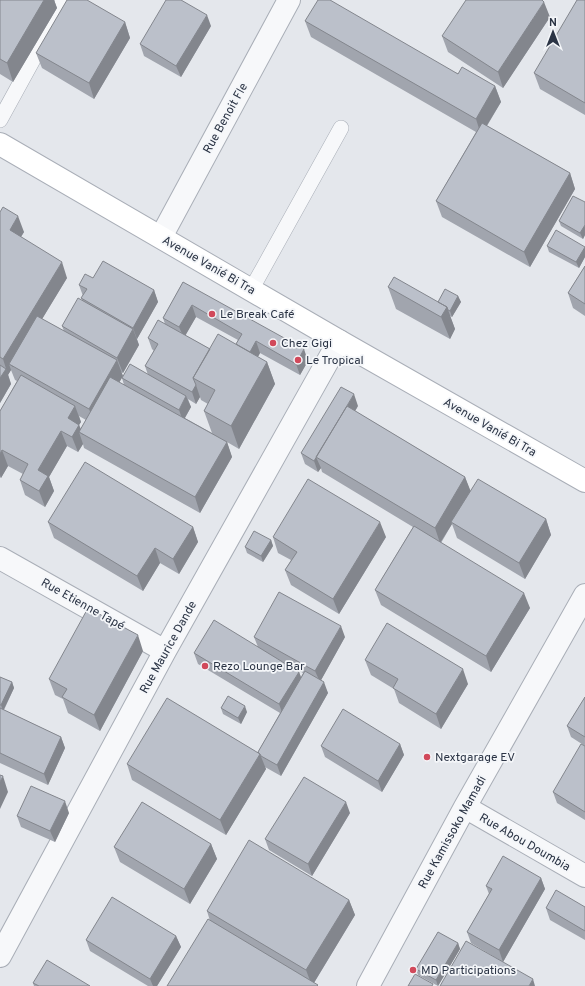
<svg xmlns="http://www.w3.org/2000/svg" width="585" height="986" font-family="Overpass,sans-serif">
	<rect width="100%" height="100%" fill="#e4e7ec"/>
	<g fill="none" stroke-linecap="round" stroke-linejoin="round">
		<!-- lane casing -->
		<g stroke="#a9aeb7" stroke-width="16">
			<path id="lane" d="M0 120 62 7V0
				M251 290 341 128"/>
		</g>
		<!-- street casing -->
		<g stroke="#a9aeb7" stroke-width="24">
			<path id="street" d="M161 237 289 0
				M0 558 165 651
				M465 807 585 876
				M0 956 165 651 339 341
				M368 986 465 807 585 595"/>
		</g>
		<!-- secondary casing -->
		<g stroke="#a9aeb7" stroke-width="24">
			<path id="secondary" d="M0 144 339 341 585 481"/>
		</g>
		<!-- lane -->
		<use href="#lane" stroke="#f7f8fa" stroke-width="15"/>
		<!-- street -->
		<use href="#street" stroke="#f7f8fa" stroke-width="22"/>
		<!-- secondary -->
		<use href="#secondary" stroke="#fff" stroke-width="22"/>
	</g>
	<!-- wall -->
	<path fill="#a1a5ae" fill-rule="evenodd" d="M0 0H54L57 8 13 82 0 74Z
		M585 0V115L540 89 534 73Z
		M550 17 503 88 448 52 442 36Z
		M305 21 495 86 501 102 487 126 570 173 575 189 530 267 442 217 436 201 476 132 311 37Z
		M125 22 130 38 94 99 42 68 36 53Z
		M211 26 181 77 144 56 140 44Z
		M585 202V235L583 239 561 226 559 221Z
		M0 212 24 232 21 237 67 278 42 319 64 331 62 326 82 300 81 298 83 296 79 285 93 278 154 290 158 302 137 339 139 345 123 373 121 372 123 376 119 382 124 385 122 378 148 375 145 366 154 351 152 349 148 338 165 324 163 318 183 282 308 361 300 375 260 353 258 357 267 362 275 384 239 449 227 442 232 457 200 513 84 448 83 444 78 452 67 446 49 477 54 491 45 507 25 495 20 480 23 474 8 466 1 478 0 477V411L17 381 15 380 11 370 8 375V374L11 384 0 403ZM196 317 238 340 236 344 210 349 185 335ZM200 397 201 400 208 404 204 411 212 433 185 418 191 407 188 399 196 404ZM79 416 86 420 81 429 79 425 81 422Z
		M547 246 585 247V257L579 268 549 252Z
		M585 266V316L573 308 568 293Z
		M388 287 438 302 458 296 461 302 452 317 450 316 455 329 450 339 396 309Z
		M358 406 355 411 465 477 470 491 546 519 551 535 525 579 457 538 452 524 441 543 530 608 491 672 381 605 375 590 413 527 322 472 321 468 318 472 305 464 301 453Z
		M48 522 193 527 198 542 179 574 160 563 143 591 54 538Z
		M273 537H386L339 614 291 585 285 570 291 560 278 553Z
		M271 540 273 546 263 562 247 553 245 547Z
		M254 637H345L321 680 328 693 281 776 265 767 266 769 226 835 132 780 127 764 258 752 280 713 198 664 194 653 258 647ZM274 657 303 673 301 677 299 672Z
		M143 651 100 731 68 713 63 699 55 695 49 679Z
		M365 660 468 684 441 729 399 703 394 689 371 675Z
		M0 677 12 682 14 688 4 710 61 737 65 748 48 785 0 763Z
		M585 697V746L571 737 567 726Z
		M221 708 247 712 241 724 223 714Z
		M400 744 404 755 382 792 325 757 321 746Z
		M585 746V820L557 803 553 792Z
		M69 813 55 842 21 827 17 816Z
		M350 813 312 876 269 850 265 839Z
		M211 844 217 859 190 904 120 862 114 847Z
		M541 878 545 889 503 962 471 943 467 932 489 894 486 886Z
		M349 900 355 915 314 983 318 986H167L210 921 207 911Z
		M585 907V940L550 920 546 908Z
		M176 936 181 947 157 986H148L90 951 86 940Z
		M458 943 460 949 438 986 418 975 416 969Z
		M33 983 90 986H34Z"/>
	<!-- shaded-wall -->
	<path fill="#83868d" d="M44 0H54L57 8 13 82 7 63Z
		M544 2 550 17 503 88 498 72Z
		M207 15 211 26 181 77 176 66Z
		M125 22 130 38 94 99 89 83Z
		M495 86 501 102 481 135 476 119Z
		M570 173 575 189 530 267 524 252Z
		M18 216 24 232 15 246 10 230Z
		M585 225V235L583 239 580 233Z
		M585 247V257L579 268 576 262Z
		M62 262 67 278 13 367 9 364 11 370 8 375 3 359Z
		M154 290 158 302 137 339 133 328Z
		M458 296 461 302 452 317 450 311Z
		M192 305 196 317 184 338 179 327Z
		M447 307 455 329 450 339 441 317Z
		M133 329 139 345 123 373 117 358Z
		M256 341 260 353 251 369 247 358Z
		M304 349 308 361 300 375 296 364Z
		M117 360 123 376 95 425 89 409Z
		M267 362 275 384 239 449 231 426Z
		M6 369 11 384 0 403V378Z
		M196 385 200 397 196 404 192 392Z
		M354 394 358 406 325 461 317 457Z
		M186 396 191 407 183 421 179 410Z
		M75 406 81 422 75 431 79 425 83 435 79 432 83 444 78 452 72 437 68 418Z
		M61 431 67 446 49 477 54 491 45 507 39 491 38 470Z
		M227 442 232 457 200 513 195 497Z
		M2 450 8 466 1 478 0 475V454Z
		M316 457 321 468 318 472 314 461Z
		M465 477 471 492 451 522 452 524 440 543 435 528Z
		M546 519 551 535 525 579 519 563Z
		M380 522 386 537 339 614 333 599Z
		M193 527 198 542 179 574 173 559Z
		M271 540 273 546 263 562 261 556Z
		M155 548 160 563 143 591 137 576Z
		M524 593 530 608 491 672 486 656Z
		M341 626 345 637 320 682 315 671Z
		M138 635 143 651 100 731 94 715Z
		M463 669 468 684 441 729 436 714Z
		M299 672 303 683 283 715 279 704Z
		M12 682 14 688 3 711 1 705Z
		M324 682 328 693 281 776 277 765Z
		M245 706 247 712 241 724 238 718Z
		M61 737 65 748 48 785 44 774Z
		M400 744 404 755 382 792 378 781Z
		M260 754 266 769 226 835 220 820Z
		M3 776 8 792 0 809V782Z
		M65 801 69 813 55 842 50 831Z
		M346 802 350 813 312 876 308 864Z
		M211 844 217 859 190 904 184 889Z
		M541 878 545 889 503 962 499 950Z
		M349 900 355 915 312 986 306 970Z
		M176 936 181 947 157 986H153L150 979Z
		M458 943 460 949 438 986 436 980Z
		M533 979 535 986H529Z"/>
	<!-- building -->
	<path fill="#bbc0ca" stroke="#83868d" d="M0 0H44L7 63 0 59Z
		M67 0H87L125 22 89 83 36 53Z
		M166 0H181L207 15 176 66 140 44Z
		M318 0H330L458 74 462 67 495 86 476 119 305 21Z
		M466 0H542L544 2 498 72 442 36Z
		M577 0H585V103L534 73Z
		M482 123 570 173 524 252 436 201Z
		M573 196 585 202V225L580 233 559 221Z
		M3 207 18 216 10 230 62 262 3 359 0 357V212Z
		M556 230 585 247 576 262 547 246Z
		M103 261 154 290 133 328 81 298 87 289 79 285 85 274 93 278Z
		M585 266V304L568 293Z
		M394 277 447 307 441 317 388 287Z
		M183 282 304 349 296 364 256 341 250 352 236 344 242 334 192 305 179 327 163 318Z
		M445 289 458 296 450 311 448 310 447 307 438 302Z
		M78 298 133 329 117 358 62 326Z
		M37 316 117 360 89 409 9 364Z
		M158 320 210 349 193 378 196 385 192 392 145 366 158 344 148 338Z
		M218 334 267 362 231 426 204 411 215 390 193 378Z
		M130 364 186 396 179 410 122 378Z
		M0 365 6 369 0 378Z
		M21 375 75 406 68 418 79 425 72 437 61 431 38 470 48 476 39 491 20 480 28 464 2 450 0 454V411Z
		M110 377 227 442 195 497 79 432Z
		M341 387 354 394 314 461 301 453Z
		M347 406 465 477 435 528 316 457Z
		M85 462 193 527 173 559 155 548 137 576 48 522Z
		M308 479 380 522 333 599 285 570 297 552 273 537Z
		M478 479 546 519 519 563 451 522Z
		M414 526 524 593 486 656 375 590Z
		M254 531 271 540 261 556 245 547Z
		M279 592 341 626 315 671 254 637Z
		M88 608 138 635 94 715 62 697 67 689 49 679Z
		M214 620 299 672 279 704 194 653Z
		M387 623 463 669 436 714 393 688 398 679 365 660Z
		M305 671 324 682 277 765 261 756 260 754 258 752Z
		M0 677 12 682 1 705H0Z
		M228 696 245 706 238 718 221 708Z
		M585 697V737L567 726Z
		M167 698 260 754 220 820 127 764Z
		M0 708 61 737 44 774 0 753Z
		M343 709 400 744 378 781 321 746Z
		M581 744 585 746V812L553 792Z
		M0 775 3 776 0 782Z
		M304 777 346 802 308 864 265 839Z
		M31 786 65 801 50 831 17 816Z
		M142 802 211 844 184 889 114 847Z
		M249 840 349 900 306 970 207 911Z
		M503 856 541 878 499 950 467 932 492 889 486 886Z
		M556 890 585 907V931L546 908Z
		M112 897 176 936 150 979 86 940Z
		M208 919 318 985 317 986H167Z
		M438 932 458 943 436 980 416 969Z
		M466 941 533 979 529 986H440Z
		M47 960 90 986H39L33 983Z
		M415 974 433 984 432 986H408Z"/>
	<!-- markers -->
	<g fill="#d1495b" stroke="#f4f6f9" stroke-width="1.5">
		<circle cx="212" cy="314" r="4"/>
		<circle cx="273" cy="343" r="4"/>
		<circle cx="298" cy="360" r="4"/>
		<circle cx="205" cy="666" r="4"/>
		<circle cx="427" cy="757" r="4"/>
		<circle cx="413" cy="970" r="4"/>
	</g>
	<g text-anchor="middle" stroke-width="3.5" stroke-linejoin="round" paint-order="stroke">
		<!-- street labels -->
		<g font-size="12" fill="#2b3445" stroke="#f4f6f9">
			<text transform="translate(225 118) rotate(-61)" y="4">Rue Benoit Fle</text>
			<text transform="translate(209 265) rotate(30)" y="4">Avenue Vanié Bi Tra</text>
			<text transform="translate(490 427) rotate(30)" y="4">Avenue Vanié Bi Tra</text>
			<text transform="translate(83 604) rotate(29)" y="4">Rue Etienne Tapé</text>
			<text transform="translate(168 647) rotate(-61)" y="4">Rue Maurice Dande</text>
			<text transform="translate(452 832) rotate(-61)" y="4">Rue Kamissoko Mamadi</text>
			<text transform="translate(525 842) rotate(30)" y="4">Rue Abou Doumbia</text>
		</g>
		<!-- poi labels -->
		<g font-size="12" fill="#2b3445" stroke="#f4f6f9" text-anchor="start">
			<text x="220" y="318">Le Break Café</text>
			<text x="281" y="347">Chez Gigi</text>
			<text x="306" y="364">Le Tropical</text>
			<text x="213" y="670">Rezo Lounge Bar</text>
			<text x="435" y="761">Nextgarage EV</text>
			<text x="421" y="974">MD Participations</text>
		</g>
	</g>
	<!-- north arrow -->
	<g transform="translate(553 32)" stroke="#f4f6f9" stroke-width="3" paint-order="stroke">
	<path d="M0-3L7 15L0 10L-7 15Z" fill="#2b3445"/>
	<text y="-6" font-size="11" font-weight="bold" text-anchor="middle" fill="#2b3445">N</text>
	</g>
</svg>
